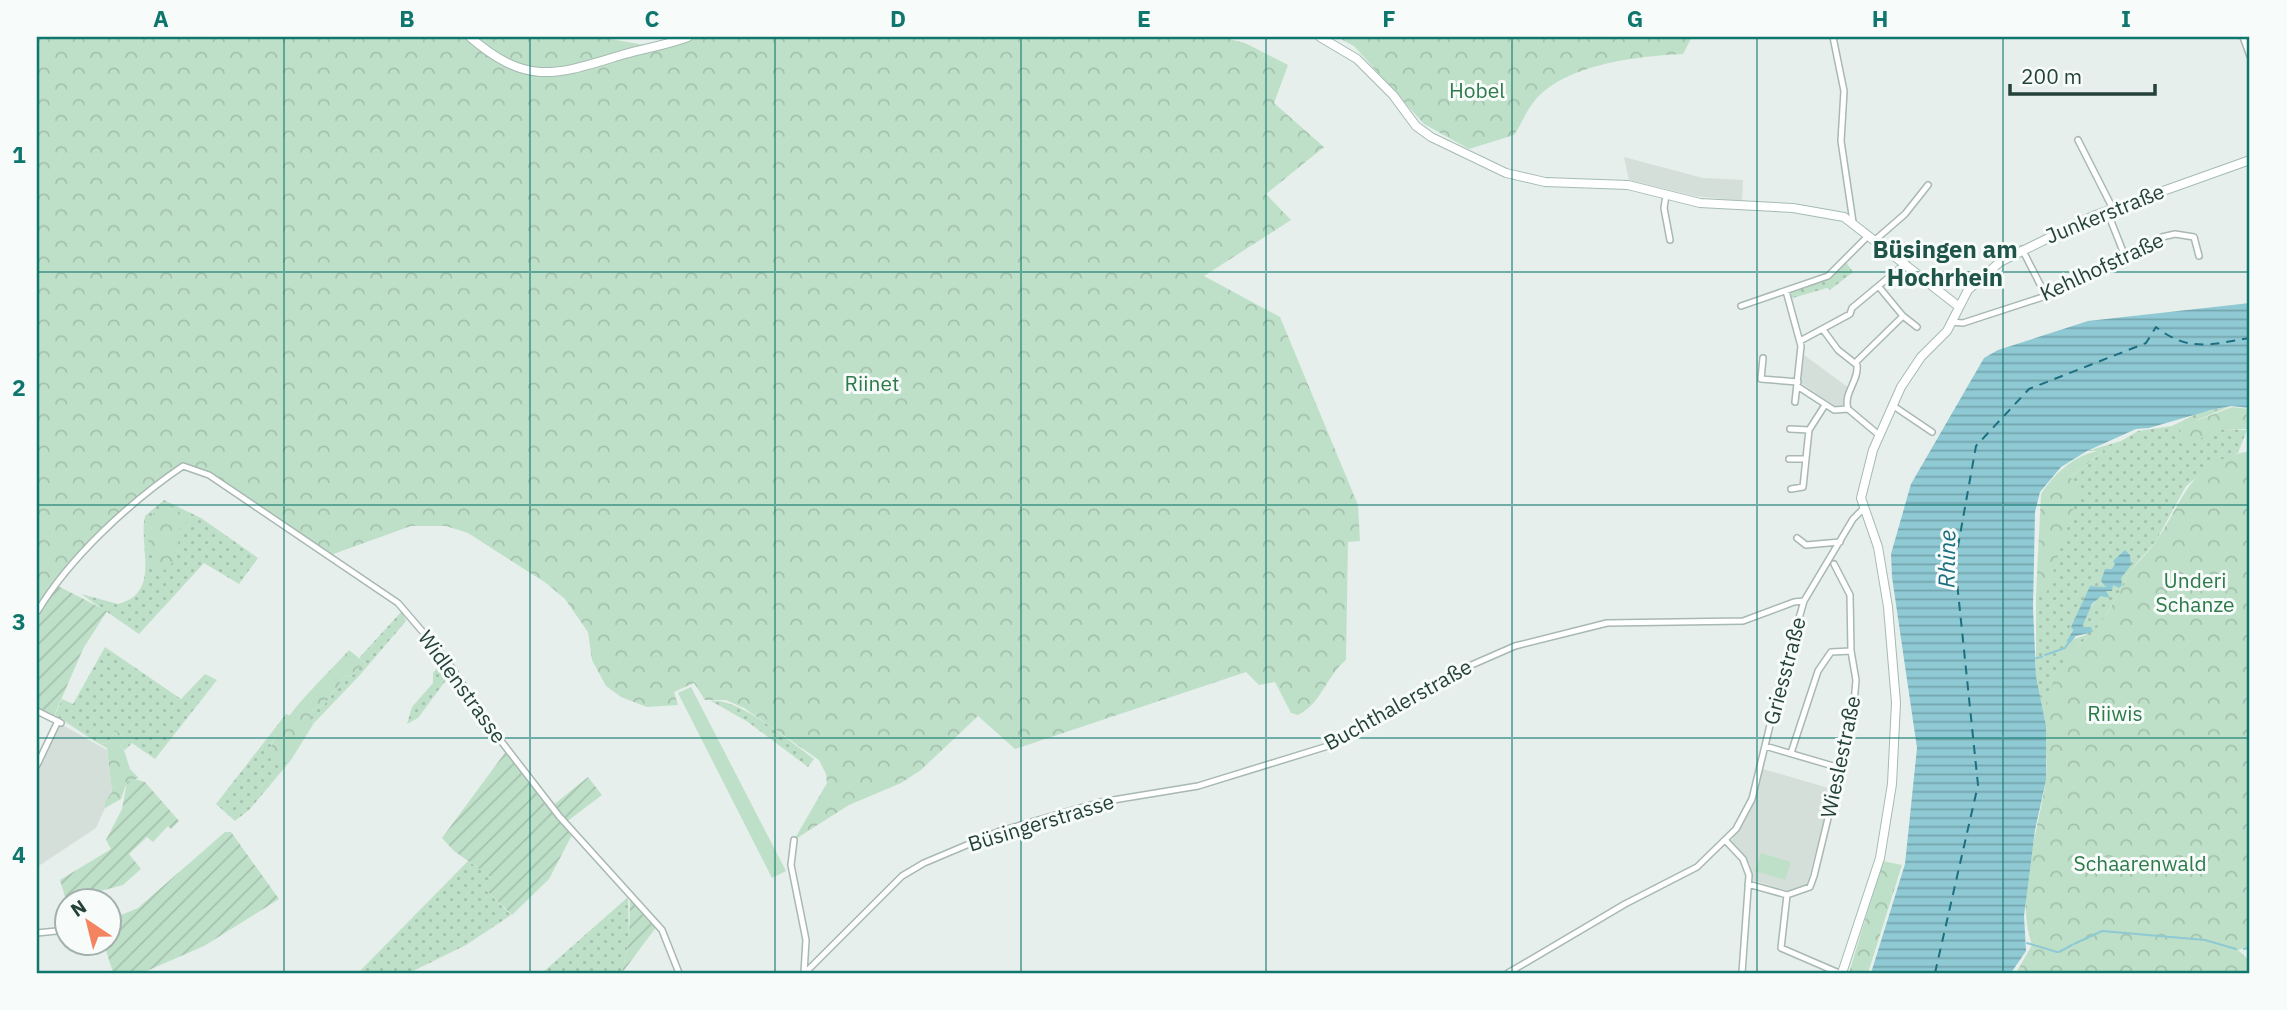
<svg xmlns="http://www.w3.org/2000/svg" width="2287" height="1010" font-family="'IBM Plex Sans',sans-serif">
	<defs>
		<pattern id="grass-dots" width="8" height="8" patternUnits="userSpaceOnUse" patternTransform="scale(1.75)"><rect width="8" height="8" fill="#bfe0c8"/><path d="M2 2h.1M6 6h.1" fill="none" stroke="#a4c1ad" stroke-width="1.8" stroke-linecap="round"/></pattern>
		<pattern id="forest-crowns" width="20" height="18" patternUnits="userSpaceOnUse" patternTransform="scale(1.75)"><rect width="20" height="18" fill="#bfe0c8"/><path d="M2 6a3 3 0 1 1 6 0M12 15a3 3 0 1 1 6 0" fill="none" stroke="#a4c1ad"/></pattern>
		<pattern id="garden-furrows" width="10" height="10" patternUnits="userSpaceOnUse" patternTransform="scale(1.75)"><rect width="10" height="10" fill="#bfe0c8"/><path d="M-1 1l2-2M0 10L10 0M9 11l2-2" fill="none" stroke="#a4c1ad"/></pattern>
		<pattern id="water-rules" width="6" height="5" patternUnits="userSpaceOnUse" patternTransform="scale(1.75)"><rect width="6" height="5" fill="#8ec9d4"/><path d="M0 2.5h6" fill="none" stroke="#74a5ad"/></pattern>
	</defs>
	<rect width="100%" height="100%" fill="#e6efeb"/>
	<!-- built -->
	<path fill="#d4dfda" d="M1624 157 1703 178 1743 180 1742 201 1695 196 1629 180Z
		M1804 355 1849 388 1844 408H1838L1801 383Z
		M59 723 107 750 112 792 96 828 37 867V769Z
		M1763 769 1832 789 1806 888 1791 892 1752 880 1750 864 1731 842 1753 800Z"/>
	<!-- grass -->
	<path fill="url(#grass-dots)" fill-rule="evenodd" d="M1845 261 1853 272 1830 290 1827 288 1789 299 1786 291 1819 279Z
		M2231 406 2197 420H2184L2180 427 2182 437 2224 429 2247 430 2238 453 2211 466 2186 486 2156 541 2124 578 2125 584 2094 634 2076 646 2048 702 2046 726 2036 676V594L2046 593 2079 488 2070 477 2104 451H2087L2121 441 2138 431 2172 426 2198 413ZM2125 551 2121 578C2103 592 2088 605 2082 627L2086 635 2068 641 2090 586 2106 588 2116 564 2113 561Z
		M164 500 201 518 258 558 239 584 204 563 139 634 81 594 118 604C162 593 138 545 145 516Z
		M402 611 406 621 359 676 314 723 309 712 324 705 345 676 353 675 356 669 367 665 359 658Z
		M105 647 181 699 205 674 217 680 155 759 132 743 125 750 120 747 126 738 116 730 107 744 96 742 55 715 62 699 73 704Z
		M446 662 452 672 418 718 407 724 412 707 433 683V673L441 663Z
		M711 701C739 697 790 742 814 759L808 767 748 722Z
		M286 714 291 716C281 730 260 748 276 764H286L284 756 291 760 250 809 235 821 216 804Z
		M468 861 496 880 486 890 511 915 466 945 409 973H358Z
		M628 897 629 941 622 973H542Z"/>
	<!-- forest -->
	<path fill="url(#forest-crowns)" d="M37 37H599L645 45 675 37H1221L1245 43 1288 65 1274 103 1324 147 1266 194 1291 220 1204 276 1280 317 1358 505 1360 541 1348 542 1346 660C1327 675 1321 704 1298 715L1291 713 1275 682 1259 685 1246 672 1015 749 978 716 921 770 901 783 849 805 794 840 827 783 826 774 819 760 744 708 726 700H705L694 683 674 692 678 705 647 707 621 697 606 686 592 660 588 632 565 599 546 583 468 533 446 526H411L328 556 225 484 186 466 126 510 85 551 37 612Z
		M1337 37H1692L1683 54C1639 56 1562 64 1533 103 1525 113 1521 125 1514 135L1469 149 1424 124 1354 46Z
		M2232 407 2250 409V429H2224L2192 442 2182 437 2180 427 2184 420H2198Z
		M2105 450 2070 477 2080 487 2046 594H2036L2041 494C2056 471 2078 452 2105 450Z
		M2250 451V946L2238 950 2250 961V973H2016L2032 945C2015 895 2037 836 2045 786 2049 758 2042 728 2048 700 2052 681 2062 663 2071 646 2093 646 2113 601 2125 584L2124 578C2134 566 2147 554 2156 541 2186 498 2188 462 2250 451Z
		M172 507 194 521 180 524 177 559 163 571 156 570 149 546 147 521 158 509Z
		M349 650 367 665 356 669 353 675 345 676 324 705 309 712 314 723 291 760 285 757 286 764H275L270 758C265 731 330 672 349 650Z
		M116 730 126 738 120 747 124 750 130 769 139 778 127 782 121 799 105 808V802L112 792 107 748 96 742 107 744Z
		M1883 861 1902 865 1868 973H1849Z"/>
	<!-- garden -->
	<path fill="url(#garden-furrows)" d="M56 585 107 611 83 649 54 716 37 707V620Z
		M507 750 573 833 549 879 512 915 486 890 495 880 454 851 442 838Z
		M588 777 602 795 565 823 552 806Z
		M135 779 145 782 179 821 171 829 168 826 153 842 147 837 129 854 141 869 123 885 66 900 60 880 111 849 106 840 122 809 127 782Z
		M225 832H231L279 899 204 946 142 973H113L104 944H108L109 920 138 908Z
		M630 900 657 926 622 973 629 941Z"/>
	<!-- pitch -->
	<path fill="#bfe0c8" d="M691 687 786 871 772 878 678 693Z
		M1761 853 1791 862 1785 880 1755 871Z"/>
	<!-- water -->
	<path fill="url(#water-rules)" d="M2250 303V408L2231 406 2211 410 2149 428 2136 429 2087 451 2061 467 2040 492 2035 512 2033 608 2036 676 2046 726V780L2035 830 2024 916 2026 951 2011 973H1871L1905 864 1917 748 1892 577 1891 554 1911 484 1984 358 1998 350 2088 321Z
		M2125 550 2130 555 2131 565 2121 578 2122 585 2119 588 2113 585 2112 591H2106L2110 598 2101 596 2092 604 2082 627H2091L2093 632 2076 636 2070 643 2067 641 2073 630 2071 627 2090 586 2106 587 2101 581 2105 569H2112L2115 564 2113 561Z"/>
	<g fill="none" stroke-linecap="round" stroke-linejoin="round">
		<!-- stream -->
		<path stroke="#8ec9d4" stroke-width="2" d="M2045 655 2065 648 2069 642
			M2036 658 2042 657
			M2027 943 2057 952
			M2074 944 2102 931 2205 940 2236 949
			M2244 949 2250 947
			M2059 952 2072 945"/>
		<!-- ferry -->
		<path stroke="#1c6f80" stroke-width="2" stroke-dasharray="9 7" stroke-linecap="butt" d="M1935 973 1978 785 1955 563 1976 446 2029 389 2146 343 2156 327C2189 353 2212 344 2250 338"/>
		<!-- street casing -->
		<g stroke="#a8b8b2" stroke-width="8">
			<path id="street" d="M1833 37 1844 91 1841 141 1853 222
				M2243 37 2250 56
				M2078 140 2113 209
				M1666 195 1664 208 1670 240
				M2107 211 2126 259
				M1874 241 1905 214 1928 185
				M2022 249 2046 296
				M1786 291 1801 346 1795 402
				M1741 306 1828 276 1868 236
				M1903 316 1917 327
				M1951 322 1963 323 2046 296 2126 259 2162 237 2175 234 2194 237 2199 256
				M1824 331 1838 350 1857 365C1859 381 1843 393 1848 409
				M1800 341 1850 314 1852 308 1906 263
				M1763 358 1761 379 1798 382
				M1855 363 1903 316 1879 287
				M1797 386 1834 410 1848 409 1879 435
				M1892 405 1932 432
				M1790 429 1809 430
				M1789 459H1806
				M1791 489 1803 487 1809 430 1825 405
				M1797 538 1806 545 1840 542
				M37 612C70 557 130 502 183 466L209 475 398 603 446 659 491 728 559 816 662 930 679 973
				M37 711 61 723
				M1765 746 1840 768
				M1791 753 1818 671 1831 652 1851 651
				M37 765 58 721
				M794 840 791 865 806 940 804 973
				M1726 841 1743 859 1749 875 1742 973
				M1748 884 1787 895 1810 887 1814 876 1853 715 1856 680 1851 651 1850 595 1834 564
				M1787 895 1781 948 1839 973
				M37 933 66 930
				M805 973 902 876 924 863 1000 831 1101 802 1198 786 1328 746 1365 728 1444 677 1515 646 1607 623 1743 621 1794 602 1804 601
				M1508 973 1625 904 1697 867 1736 829 1752 799 1781 680 1804 601 1853 519 1863 509"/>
		</g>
		<!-- secondary casing -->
		<g stroke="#a4bbb3" stroke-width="10">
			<path id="secondary" d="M470 37C529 88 558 74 625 54 646 48 667 45 688 37
				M1320 37 1357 59 1393 95 1416 126 1431 137 1506 173 1545 182 1628 185 1700 203 1793 208 1844 217 1958 306
				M1842 973 1880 858 1892 784 1896 703 1888 607 1878 547 1861 498 1873 450 1901 387 1921 357 1947 331 1968 290 2000 262 2093 216 2250 160"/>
		</g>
		<!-- street -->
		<use href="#street" stroke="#fff" stroke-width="5"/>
		<!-- secondary -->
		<use href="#secondary" stroke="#fff" stroke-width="8"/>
	</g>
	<!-- grid -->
	<path fill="none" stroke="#0f766e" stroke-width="2" stroke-opacity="0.55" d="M284 37V973M530 37V973M775 37V973M1021 37V973M1266 37V973M1512 37V973M1757 37V973M2003 37V973M37 272H2250M37 505H2250M37 738H2250"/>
	<g text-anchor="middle" stroke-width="6" stroke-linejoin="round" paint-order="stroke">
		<!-- park labels -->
		<g font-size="21" fill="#2d7a4b" stroke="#f7fbf9">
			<text x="1477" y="98">Hobel</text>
			<text x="872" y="391">Riinet</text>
			<text x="2195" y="588">Underi<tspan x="2195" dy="24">Schanze</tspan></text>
			<text x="2115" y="721">Riiwis</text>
			<text x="2140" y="871">Schaarenwald</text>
		</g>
		<!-- street labels -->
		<g font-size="21" fill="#24423a" stroke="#f7fbf9">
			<text transform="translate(2105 214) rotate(-22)" y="7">Junkerstraße</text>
			<text transform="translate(2102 267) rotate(-25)" y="7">Kehlhofstraße</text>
			<text transform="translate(1785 671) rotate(-75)" y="7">Griesstraße</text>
			<text transform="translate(462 687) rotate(54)" y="7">Widlenstrasse</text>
			<text transform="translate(1398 705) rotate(-29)" y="7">Buchthalerstraße</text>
			<text transform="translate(1841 757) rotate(-78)" y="7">Wieslestraße</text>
			<text transform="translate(1041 823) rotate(-17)" y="7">Büsingerstrasse</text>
		</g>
		<!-- water labels -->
		<g font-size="23" font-style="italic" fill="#1c6f80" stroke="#f7fbf9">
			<text transform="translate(1947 559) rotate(-89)" y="8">Rhine</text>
		</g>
		<!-- quarter labels -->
		<g font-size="24" font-weight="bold" fill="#1f5548" stroke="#f7fbf9">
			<text x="1945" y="258">Büsingen am<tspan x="1945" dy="28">Hochrhein</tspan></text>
		</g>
	</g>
	<!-- border -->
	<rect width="2287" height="1010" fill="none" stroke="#f7fbf9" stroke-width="77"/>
	<!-- north arrow -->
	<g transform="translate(88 922) rotate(325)"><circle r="33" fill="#f7fbf9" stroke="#a3b1ad" stroke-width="2"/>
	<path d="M0-5L12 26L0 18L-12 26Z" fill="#f4845f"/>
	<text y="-10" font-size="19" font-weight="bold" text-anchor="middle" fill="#24423a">N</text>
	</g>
	<!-- scale -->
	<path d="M2010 84v10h145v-10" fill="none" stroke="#24423a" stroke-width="3.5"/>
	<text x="2021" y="84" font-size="21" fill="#24423a" stroke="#f7fbf9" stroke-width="5" paint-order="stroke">200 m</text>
	<rect x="38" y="38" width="2210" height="934" fill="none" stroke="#0f766e" stroke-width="2.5"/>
	<g font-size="23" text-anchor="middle" font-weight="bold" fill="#0f766e">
		<text x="161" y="27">A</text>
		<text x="407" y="27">B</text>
		<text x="652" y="27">C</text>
		<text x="898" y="27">D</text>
		<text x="1144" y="27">E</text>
		<text x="1389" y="27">F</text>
		<text x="1635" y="27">G</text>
		<text x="1880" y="27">H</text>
		<text x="2126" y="27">I</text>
		<text x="19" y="163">1</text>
		<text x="19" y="396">2</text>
		<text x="19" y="630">3</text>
		<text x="19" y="863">4</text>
	</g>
</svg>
